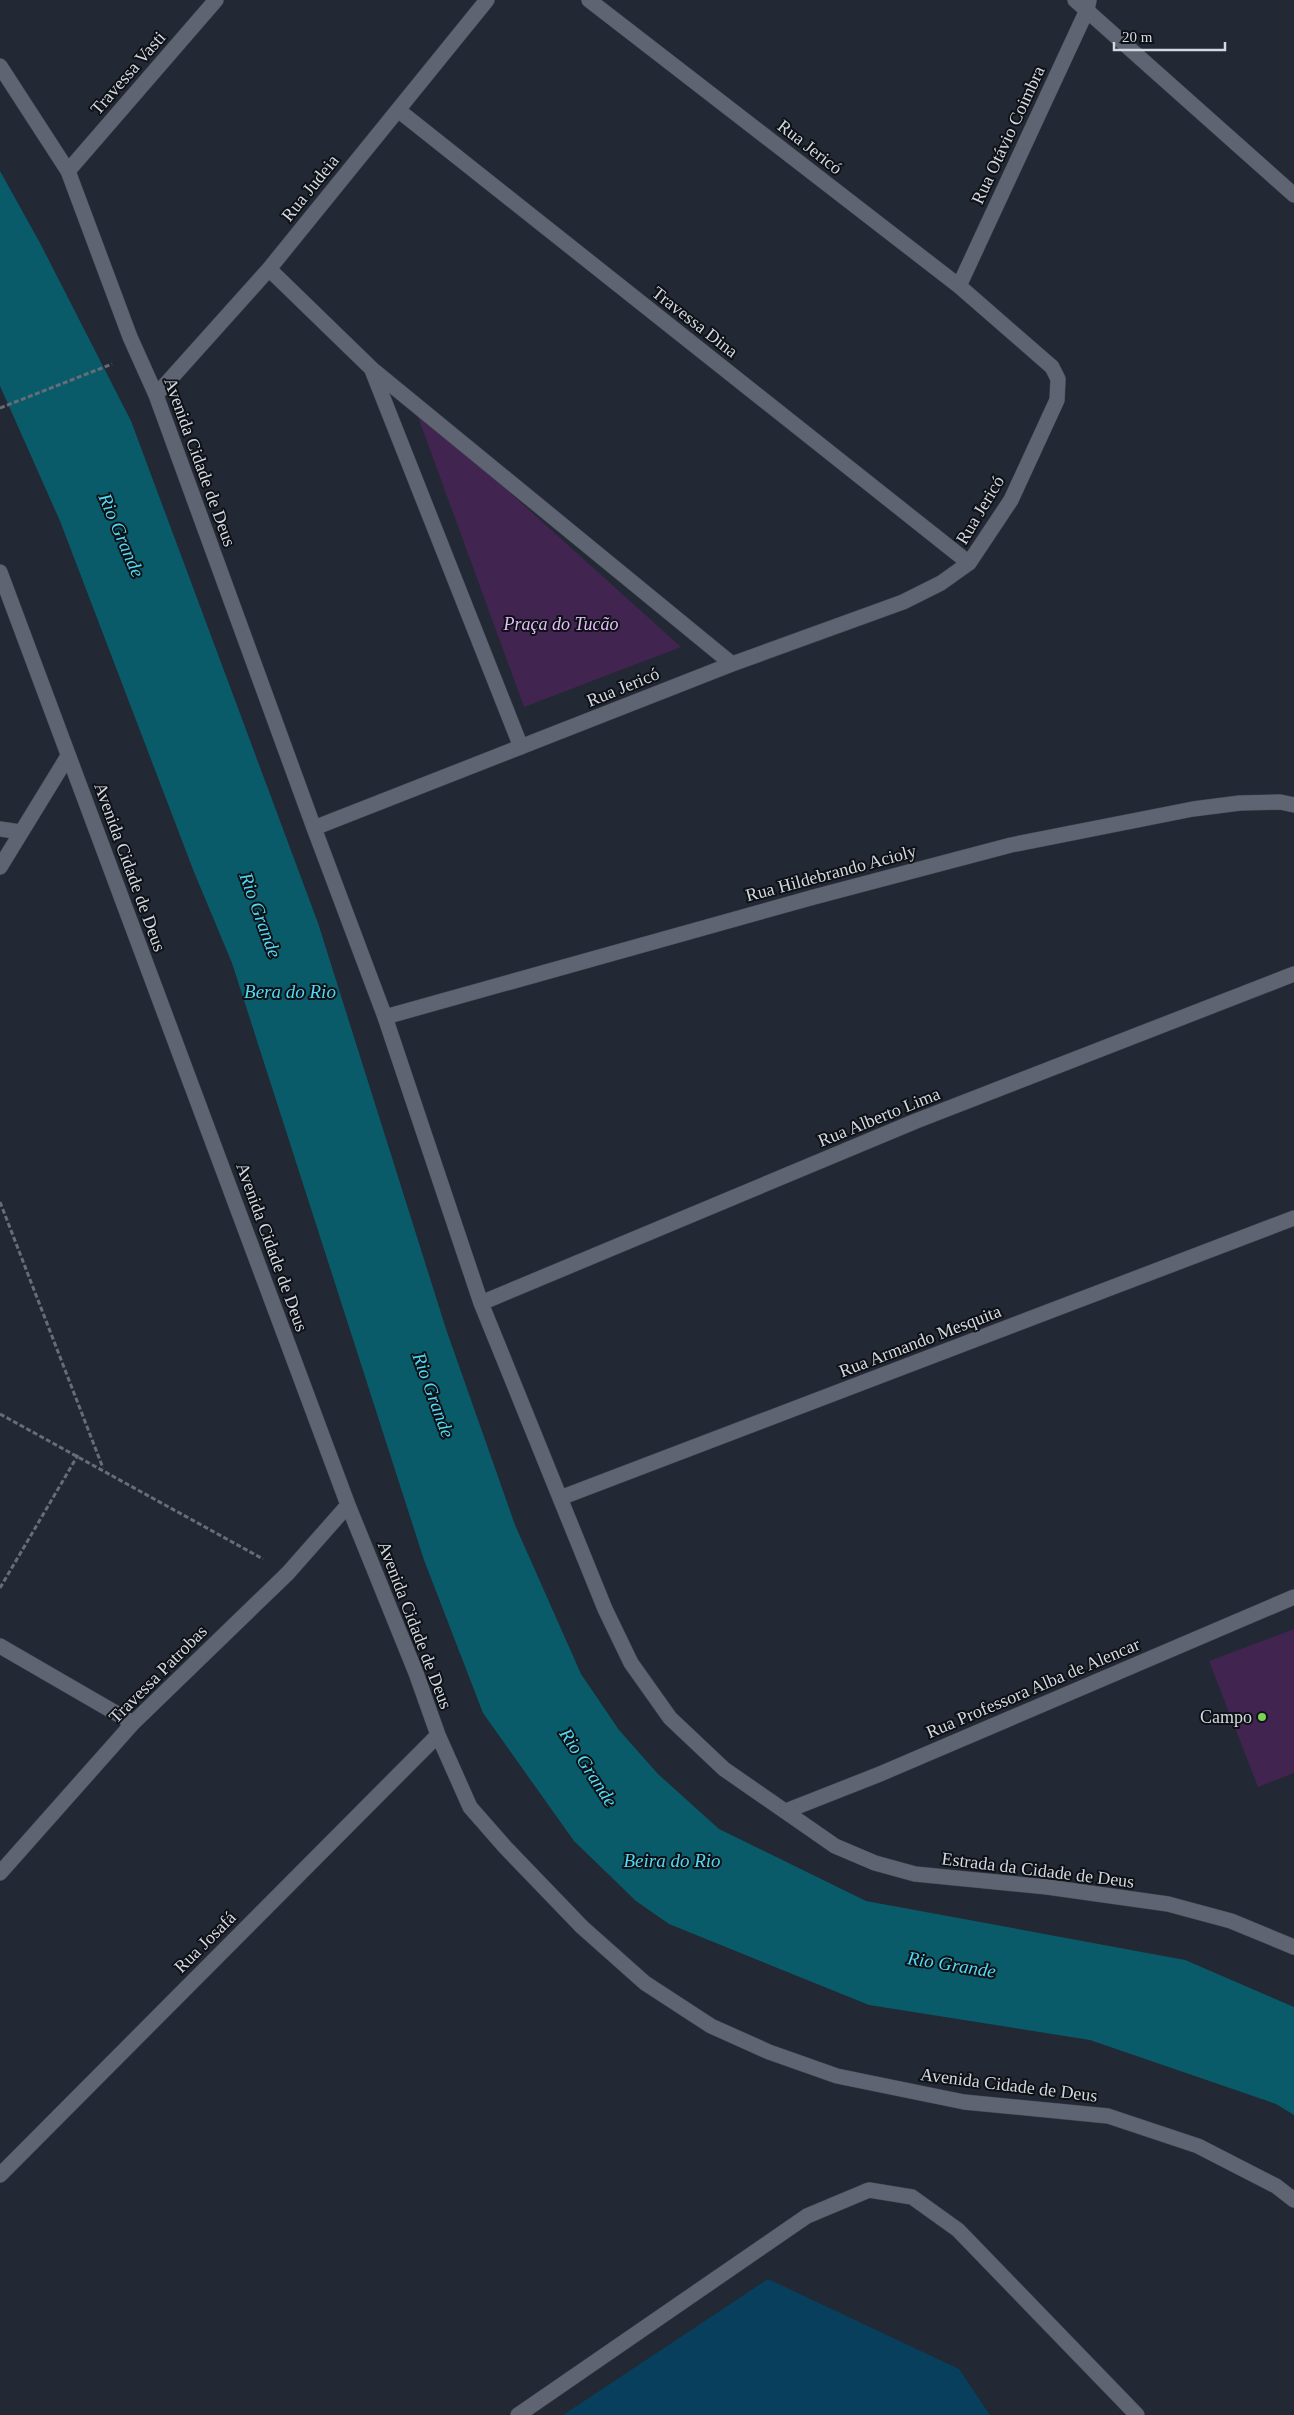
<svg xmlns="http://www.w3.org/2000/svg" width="1294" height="2415" font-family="Georgia,serif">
	<rect width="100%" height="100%" fill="#222834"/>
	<!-- green -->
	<path fill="#41244f" d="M414 406 681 647 524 707Z
		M1294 1629V1773L1258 1787 1209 1661Z"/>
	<!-- water -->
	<path fill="#0a5b69" d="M0 171 40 243 131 421 318 923 446 1329 515 1525 581 1674 619 1730 658 1774 719 1829 866 1901 1185 1960 1294 2007V2115L1276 2104 1090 2040 869 2005 669 1924 636 1901 574 1841 483 1713 424 1560 232 963 194 872 60 521 0 386Z"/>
	<!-- building -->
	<path fill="#083f5c" d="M768 2279 959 2369 990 2415H563Z"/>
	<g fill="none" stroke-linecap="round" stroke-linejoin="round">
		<!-- lane casing -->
		<g stroke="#40454e" stroke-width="16">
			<path id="lane" d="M518 2415 807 2216 869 2190 912 2197 958 2230 1137 2415"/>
		</g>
		<!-- street casing -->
		<g stroke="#40454e" stroke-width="16">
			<path id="street" d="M1075 0 1294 195
				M0 66 68 171 130 337 156 395 314 828 385 1017 481 1303 605 1609 631 1663 670 1718 724 1769 835 1846 875 1863 915 1874 1047 1887 1168 1904 1231 1921 1294 1947
				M398 110 969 563
				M68 171 216 0
				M269 269 372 369 732 664
				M959 286 1087 10 1089 0
				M372 370 521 747
				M156 395 269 269 487 0
				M0 572 348 1505 416 1673 438 1735 470 1807 505 1847 582 1927 645 1983 711 2026 769 2052 837 2076 964 2102 1108 2116 1198 2146 1276 2186 1294 2200
				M314 828 732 664 903 602 941 583 969 563 1011 500 1057 400 1058 379 1052 367 959 286 589 0
				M0 829 20 832
				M0 867 68 756
				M385 1017 814 897 1011 845 1193 809 1240 803 1280 802 1294 805
				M481 1303 916 1121 1294 974
				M560 1498 1294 1218
				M0 1646 133 1723
				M786 1811 880 1774 1294 1597
				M0 1873 133 1723 288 1573 348 1505
				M0 2175 438 1735"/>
		</g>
		<!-- path -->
		<path stroke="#676c77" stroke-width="3" stroke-dasharray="5 2.5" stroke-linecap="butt" d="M0 408 112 364
			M0 1202 103 1468
			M0 1414 263 1559
			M0 1588 78 1455"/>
		<!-- lane -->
		<use href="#lane" stroke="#5e6472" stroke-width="15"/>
		<!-- street -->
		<use href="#street" stroke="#5e6472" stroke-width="15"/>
	</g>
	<!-- markers -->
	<circle fill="#7bd156" stroke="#0e1116" stroke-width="2" cx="1262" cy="1717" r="5"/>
	<g text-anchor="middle" stroke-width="4" stroke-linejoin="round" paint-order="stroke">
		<!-- street labels -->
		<g font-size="18" fill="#d4d8e0" stroke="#0e1116">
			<text transform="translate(128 73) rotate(-49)" y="6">Travessa Vasti</text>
			<text transform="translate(1008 135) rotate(-65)" y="6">Rua Otávio Coimbra</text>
			<text transform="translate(810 147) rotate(38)" y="6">Rua Jericó</text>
			<text transform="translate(310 188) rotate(-51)" y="6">Rua Judeia</text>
			<text transform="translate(695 322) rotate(38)" y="6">Travessa Dina</text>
			<text transform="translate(200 462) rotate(70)" y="6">Avenida Cidade de Deus</text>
			<text transform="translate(980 510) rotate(-59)" y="6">Rua Jericó</text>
			<text transform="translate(623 687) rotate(-22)" y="6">Rua Jericó</text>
			<text transform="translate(130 867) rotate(70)" y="6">Avenida Cidade de Deus</text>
			<text transform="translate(831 873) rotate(-15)" y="6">Rua Hildebrando Acioly</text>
			<text transform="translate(879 1117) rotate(-22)" y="6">Rua Alberto Lima</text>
			<text transform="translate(272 1247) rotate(70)" y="6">Avenida Cidade de Deus</text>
			<text transform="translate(920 1341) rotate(-21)" y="6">Rua Armando Mesquita</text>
			<text transform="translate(415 1625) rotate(69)" y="6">Avenida Cidade de Deus</text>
			<text transform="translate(158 1674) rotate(-45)" y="6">Travessa Patrobas</text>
			<text transform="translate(1033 1688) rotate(-23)" y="6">Rua Professora Alba de Alencar</text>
			<text transform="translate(1038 1870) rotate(7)" y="6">Estrada da Cidade de Deus</text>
			<text transform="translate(205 1942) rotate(-45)" y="6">Rua Josafá</text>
			<text transform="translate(1009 2085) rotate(7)" y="6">Avenida Cidade de Deus</text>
		</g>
		<!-- park labels -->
		<g font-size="18" font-style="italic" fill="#e6bcfb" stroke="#0e1116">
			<text x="561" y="630">Praça do Tucão</text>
		</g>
		<!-- poi labels -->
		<g font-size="18" fill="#d4d8e0" stroke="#0e1116" text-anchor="end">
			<text x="1252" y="1723">Campo</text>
		</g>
		<!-- water labels -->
		<g font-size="19" font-style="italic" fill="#51d9f4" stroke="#0e1116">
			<text transform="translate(122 535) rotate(67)" y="7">Rio Grande</text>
			<text transform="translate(261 915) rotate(70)" y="7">Rio Grande</text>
			<text x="290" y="998">Bera do Rio</text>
			<text transform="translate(434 1395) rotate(70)" y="7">Rio Grande</text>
			<text transform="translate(589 1767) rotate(57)" y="7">Rio Grande</text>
			<text x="672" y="1867">Beira do Rio</text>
			<text transform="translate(952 1964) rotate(9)" y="7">Rio Grande</text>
		</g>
	</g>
	<!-- scale -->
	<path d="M1114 42v8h111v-8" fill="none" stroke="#d4d8e0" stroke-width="2.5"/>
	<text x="1122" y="42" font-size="15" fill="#d4d8e0" stroke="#0e1116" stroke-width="4" paint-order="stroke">20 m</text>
</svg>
